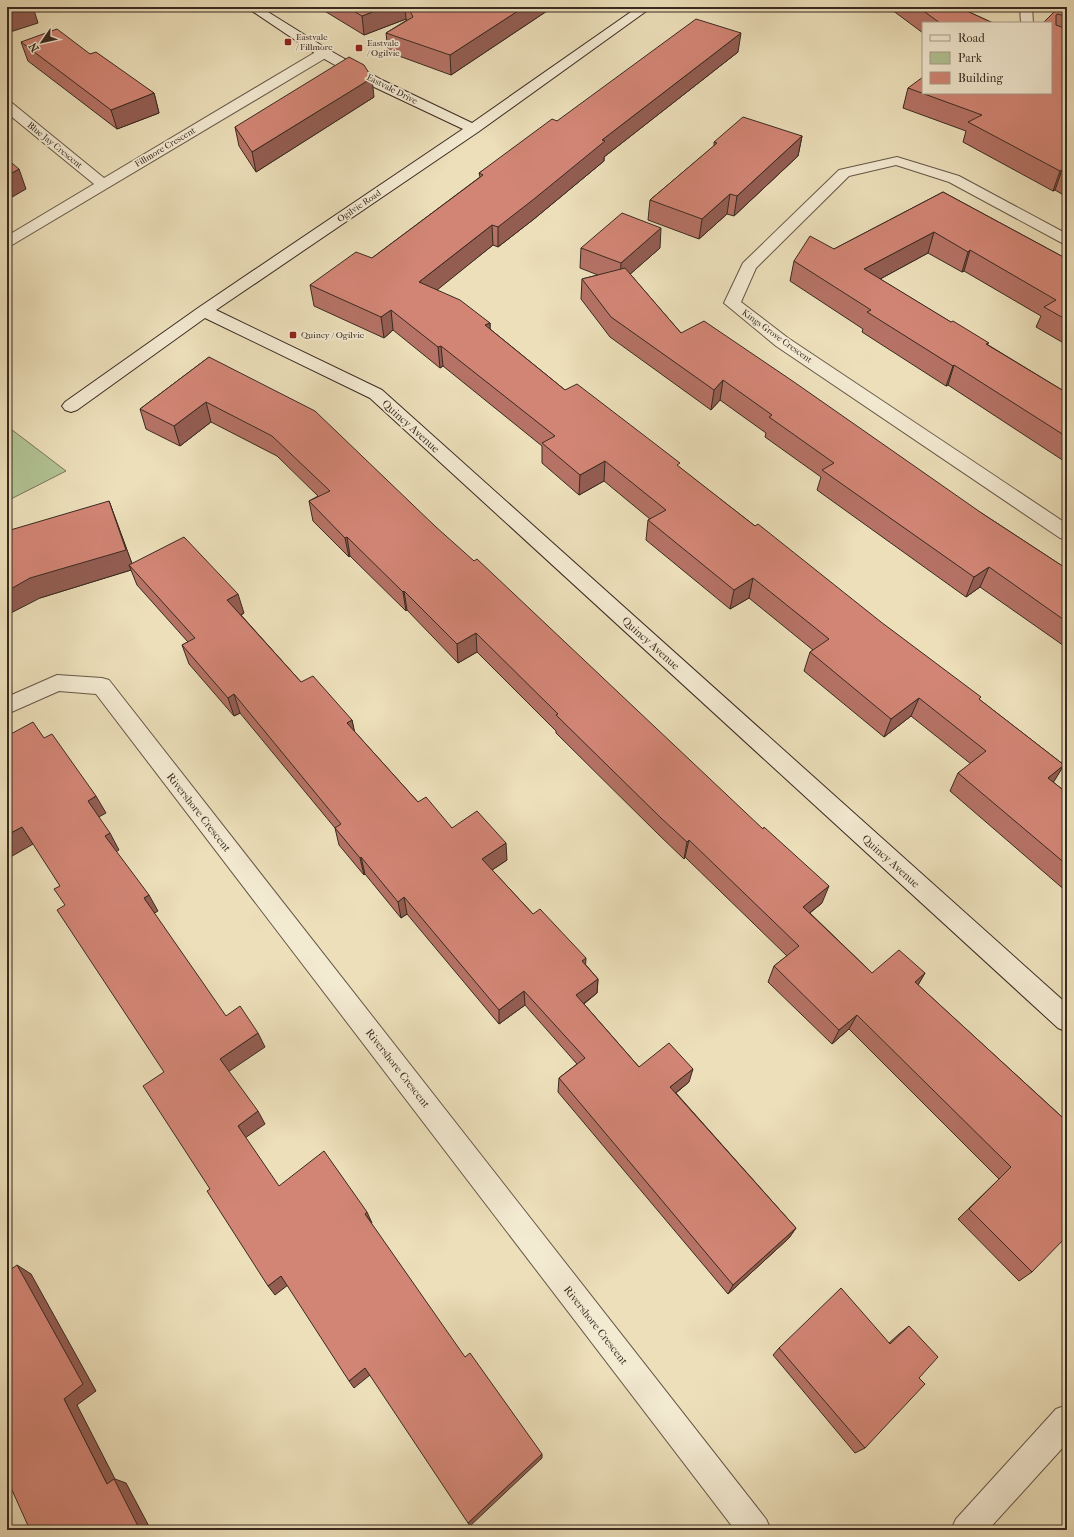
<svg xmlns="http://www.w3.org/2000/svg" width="1074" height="1537" font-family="'IM FELL French Canon',serif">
	<rect width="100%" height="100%" fill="#ecdfba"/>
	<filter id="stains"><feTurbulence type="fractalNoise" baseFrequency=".005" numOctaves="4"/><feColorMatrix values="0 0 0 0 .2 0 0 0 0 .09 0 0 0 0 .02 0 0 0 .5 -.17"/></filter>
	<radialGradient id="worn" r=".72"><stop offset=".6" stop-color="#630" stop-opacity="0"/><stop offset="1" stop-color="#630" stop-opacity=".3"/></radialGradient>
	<!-- green -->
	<path fill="#b2c394" stroke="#76765a" d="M7 426 66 471 7 501Z"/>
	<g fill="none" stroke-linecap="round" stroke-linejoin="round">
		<!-- street casing -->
		<g stroke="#665746" stroke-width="2">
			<path id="street" d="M1020 7H1032L1033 23H1021Z
				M324 49 329 50 330 53 329 56 12 245 7 247V236L94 184 7 113V102L12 103 104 178 319 50Z
				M897 157 959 176 1067 234V245L1062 243 949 182 896 165 849 176 756 268 741 302 788 338 1067 524V540L1060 538 776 346 724 303 743 263 839 170Z
				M57 675 102 678 109 680 766 1519 771 1530H735L96 694 59 691 7 714V697Z
				M1067 1405V1443L988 1530H951L956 1519 1056 1409Z"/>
		</g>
		<!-- secondary casing -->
		<g stroke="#392a20" stroke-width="2">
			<path id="secondary" d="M246 7H260L329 50 382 80 472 123 638 7H652L478 132 216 310 382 390 1067 1004V1032L1058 1028 370 398 205 318 77 410 71 412 65 410 62 406 65 402 198 308 463 129 372 86 319 56Z"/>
		</g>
		<!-- street -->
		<use href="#street" fill="#f3ead2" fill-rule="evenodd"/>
		<!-- secondary -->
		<use href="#secondary" fill="#f3ead2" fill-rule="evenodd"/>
	</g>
	<!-- wall -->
	<path fill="#b57265" stroke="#392a20" d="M318 7H553L451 75 388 52 386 33 407 20 406 19 364 35Z
		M888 7H958L993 23H923V33Z
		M1067 7V197L1055 190 1053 191 963 142 966 131 903 108 908 88 1051 93 1043 23Z
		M21 42 90 54 154 93 159 113 117 129 28 61Z
		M738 52 604 157V161L534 219 498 247 493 245 436 290 490 323V329L565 390 680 468 1064 765 1053 782 1067 793V892L950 791 958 773 971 764 911 716 884 737 804 671 810 652 813 650 749 598 730 609 646 540 648 520 650 519 604 481 579 495 542 463V446L443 366 440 368 393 330 384 338 314 306 310 285 372 258 480 177 479 173 557 121Z
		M374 97 256 172 239 146 235 127Z
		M802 136 798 156 734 216 727 214 699 239 648 220 650 200 714 146V142Z
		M943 192 1067 259V345L1036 327 1041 316 964 271 962 272 928 253 880 279 1067 393V463L948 385 946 386 862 332 863 329 790 281 794 261 834 249Z
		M581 248H660L630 274 681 333 983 514 1067 569V648L980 587 966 597 817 490 821 477 765 437 766 433 720 400 711 410 610 337 581 299 582 279 598 275 580 268Z
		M209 357 822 903 810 913 872 973H925L918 985 1062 1117 1032 1272 1019 1281 958 1219 999 1179 849 1029 832 1044 768 982 774 966 787 956 685 857 684 859 659 835 556 733V731L477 652 458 663 407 610 406 611 350 556 349 557 313 521 309 501 318 496 277 456 211 422 180 446 146 429 140 409Z
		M109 501 132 564 244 613 241 615 301 682 352 720 354 731 418 802 452 828 507 860 492 870 533 914 586 965 598 979 597 993 584 1004 639 1067 689 1082 676 1093 796 1228 789 1238 728 1294 558 1092 559 1078 577 1064 525 1005 499 1024 407 914 401 918 365 874 364 875 339 845 335 828 240 713 234 716 189 664 182 645 188 642 137 585 131 570 40 598Z
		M909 1326 919 1378 865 1448 855 1453 773 1355 779 1348 889 1343 899 1334Z"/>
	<!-- shaded-wall -->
	<path fill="#935d52" stroke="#392a20" d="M23 7H33L38 23 7 33V12Z
		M385 7H405L406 19 364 35 362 16Z
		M524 7H553L451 75 450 55Z
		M741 33 738 52 604 157V161L534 219 498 247V227L602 140Z
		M372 78 374 97 256 172 252 152Z
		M154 93 159 113 117 129 111 110Z
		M802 136 798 156 734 216 737 196Z
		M19 169 26 189 7 200V176Z
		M1062 170 1055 190 1053 191 1060 171Z
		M730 194 727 214 699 239 702 219Z
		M492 225 493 245 421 303 419 282Z
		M661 228 660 248 620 283 621 263Z
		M934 232 928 253 860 290 864 269Z
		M970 250 964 271 962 272 968 252Z
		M391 310 393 330 384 338 381 317Z
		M490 323V343L485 325Z
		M441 346 443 366 440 368 438 347Z
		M954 365 948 385 946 386 953 366Z
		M723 380 720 400 711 410 714 390Z
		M206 402 211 422 180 446 174 426Z
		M605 461 604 481 579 495 580 475Z
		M109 501 134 569 129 565 131 570 40 598 7 615V591Z
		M347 537 350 556 349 557 345 538Z
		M989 567 980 587 966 597 974 577Z
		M753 578 749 598 730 609 734 590Z
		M404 591 407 610 406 611 403 592Z
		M238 594 244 613 233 620 227 600Z
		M476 633 477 652 458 663 457 644Z
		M234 694 240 713 234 716 228 698Z
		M919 698 911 716 884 737 891 719Z
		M352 720 356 738 347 723Z
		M1064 765 1053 783 1048 778Z
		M96 796 106 813 97 818 88 801Z
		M22 827 33 844 7 859V835Z
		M110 833 119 850 114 853 105 836Z
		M689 840 685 857 684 859 687 842Z
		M506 843 507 860 483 876 482 859Z
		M361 857 365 874 364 875 360 858Z
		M829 886 822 903 797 923 803 907Z
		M149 895 158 911 153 914 144 898Z
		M404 897 407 914 401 918 398 902Z
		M586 958 585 973 582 961Z
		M925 973 916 988 915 982Z
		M598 979 597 993 575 1010 576 995Z
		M524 991 525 1005 499 1024V1010Z
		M857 1015 849 1029 832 1044 839 1030Z
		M258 1033 265 1047 228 1072 220 1059Z
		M693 1069 689 1082 667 1100 670 1087Z
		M258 1111 265 1124 245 1138 238 1126Z
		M367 1212 372 1223 365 1214Z
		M796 1228 789 1238 728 1294 733 1285Z
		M17 1265 31 1274 96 1391 77 1405 115 1479 126 1483 151 1530H140L107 1484 64 1399Z
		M281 1276 288 1285 275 1295 268 1286Z
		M365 1368 370 1375 354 1388 349 1381Z
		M542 1454V1458L470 1526 468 1523Z"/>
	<!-- building -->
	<path fill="#d28575" stroke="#392a20" d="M7 7H23L7 12Z
		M347 7H385L362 16Z
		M408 7H524L450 55 386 33 413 17Z
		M918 7H958L993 23H940Z
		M1059 7H1067V17L1058 14 1056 15V25L1067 29V173L1062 170 1060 171 968 122 982 115 908 88 923 77V93H1051V23H1043Z
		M696 19 741 33 602 140 605 141 534 199 498 227 492 225 419 282 460 300 490 323 485 325 565 390 577 384 680 463 677 465 755 526 758 524 881 622 981 697 979 699 1064 765 1048 778 1067 793V865L958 773 986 751 919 698 891 719 810 652 829 639 753 578 734 590 648 520 666 510 605 461 580 475 542 443 555 436 441 346 438 347 391 310 381 317 310 285 356 252 372 258 483 175 479 173 552 119 557 121Z
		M57 29 90 54 96 52 154 93 111 110 21 42Z
		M349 57 364 65 372 78 252 152 235 127Z
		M743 117 802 136 737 196 730 194 702 219 650 200 717 143 714 142Z
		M7 159 19 169 7 176Z
		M943 192 1067 259V320L1044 307 1056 300 970 250 968 252 934 232 864 269 951 322 953 321 989 343 986 344 1067 393V437L954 365 953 366 867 312 871 310 794 261 810 236 834 249Z
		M622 213 661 228 621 263 581 248Z
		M625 268 681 333 704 321 794 382 983 514 1067 569V622L989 567 974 577 822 470 834 463 769 417 772 415 723 380 714 390 611 317 582 279Z
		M209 357 315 411 436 527 474 561 477 559 763 829 764 827 829 886 803 907 872 973 899 950 925 973 915 982 1062 1117 1067 1112V1236L1032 1272 969 1209 1011 1167 857 1015 839 1030 774 966 799 946 689 840 687 842 661 818 556 715 558 714 476 633 457 644 404 591 403 592 347 537 345 538 309 501 330 491 272 436 206 402 174 426 140 409Z
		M109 501 126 550 30 578 7 591V531Z
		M184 537 238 594 227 600 301 682 313 676 352 720 347 723 418 802 426 797 452 828 477 811 506 843 482 859 533 914 540 909 586 958 582 961 598 979 576 995 639 1067 669 1043 693 1069 670 1087 796 1228 733 1285 559 1078 585 1058 524 991 499 1010 404 897 398 902 361 857 360 858 335 828 341 824 234 694 228 698 182 645 195 638 129 565Z
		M33 722 44 738 52 734 96 796 88 801 110 833 105 836 149 895 144 898 226 1016 240 1006 258 1033 220 1059 258 1111 238 1126 279 1186 324 1151 367 1212 365 1214 465 1357 470 1353 542 1454 468 1523 365 1368 349 1381 281 1276 268 1286 207 1191 210 1189 143 1086 164 1072 57 910 65 905 54 889 60 886 22 827 7 835V736Z
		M17 1265 83 1384 64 1399 107 1484 114 1479 140 1530H30L7 1479V1272Z
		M841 1288 890 1344 909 1326 938 1357 919 1378 925 1384 865 1448 779 1348Z"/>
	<!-- markers -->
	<g fill="#8f2418" stroke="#f3ead2" stroke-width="1.5">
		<rect x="284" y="38" width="8" height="8" rx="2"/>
		<rect x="355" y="44" width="8" height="8" rx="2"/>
		<rect x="289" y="331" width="8" height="8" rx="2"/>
	</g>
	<g text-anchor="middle" stroke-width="3.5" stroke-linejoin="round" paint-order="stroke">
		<!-- far-poi labels -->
		<g font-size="9" fill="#392a20" stroke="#f3ead2" text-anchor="start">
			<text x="296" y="40">Eastvale<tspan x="296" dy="10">/ Fillmore</tspan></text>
			<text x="367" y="46">Eastvale<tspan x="367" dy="10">/ Ogilvie</tspan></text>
			<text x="301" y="338">Quincy / Ogilvie</text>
		</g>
		<!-- far-street labels -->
		<g font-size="9" fill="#392a20" stroke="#f3ead2">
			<text transform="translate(392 89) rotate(27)" y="3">Eastvale Drive</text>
			<text transform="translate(55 145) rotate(39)" y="3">Blue Jay Crescent</text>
			<text transform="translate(165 147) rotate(-31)" y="3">Fillmore Crescent</text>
			<text transform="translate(359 206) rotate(-34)" y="3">Ogilvie Road</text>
			<text transform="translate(777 336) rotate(36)" y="3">Kings Grove Crescent</text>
		</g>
		<!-- street labels -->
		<g font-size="11" fill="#392a20" stroke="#f3ead2">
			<text transform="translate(411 426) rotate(42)" y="4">Quincy Avenue</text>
			<text transform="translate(651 643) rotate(42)" y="4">Quincy Avenue</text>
			<text transform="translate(199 812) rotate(52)" y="4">Rivershore Crescent</text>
			<text transform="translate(891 861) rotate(42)" y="4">Quincy Avenue</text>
			<text transform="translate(398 1068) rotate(52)" y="4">Rivershore Crescent</text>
			<text transform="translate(596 1325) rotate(52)" y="4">Rivershore Crescent</text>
		</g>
	</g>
	<!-- margin -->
	<rect width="1074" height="1537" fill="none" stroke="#ecdfba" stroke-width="24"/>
	<rect x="8" y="8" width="1058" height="1521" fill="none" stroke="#392a20" stroke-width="2"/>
	<rect x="12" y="12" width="1050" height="1513" fill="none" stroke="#392a20"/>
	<!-- legend -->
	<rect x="922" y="22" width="130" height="72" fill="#f3ead2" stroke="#a99d8b"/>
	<rect x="930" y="35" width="20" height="6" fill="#f3ead2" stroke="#a99d8b"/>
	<text x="958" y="42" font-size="12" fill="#392a20">Road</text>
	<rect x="930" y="52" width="20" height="12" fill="#b2c394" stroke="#a99d8b"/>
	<text x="958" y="62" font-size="12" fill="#392a20">Park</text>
	<rect x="930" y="72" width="20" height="12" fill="#d28575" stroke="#a99d8b"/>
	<text x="958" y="82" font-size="12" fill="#392a20">Building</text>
	<!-- north arrow -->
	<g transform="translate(42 42) rotate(236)" stroke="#f3ead2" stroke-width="3" paint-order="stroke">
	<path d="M0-3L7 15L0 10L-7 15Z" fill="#392a20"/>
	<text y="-6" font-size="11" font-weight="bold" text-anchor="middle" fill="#392a20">N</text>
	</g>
	<rect width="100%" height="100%" filter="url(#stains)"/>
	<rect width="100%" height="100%" fill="url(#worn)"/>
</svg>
